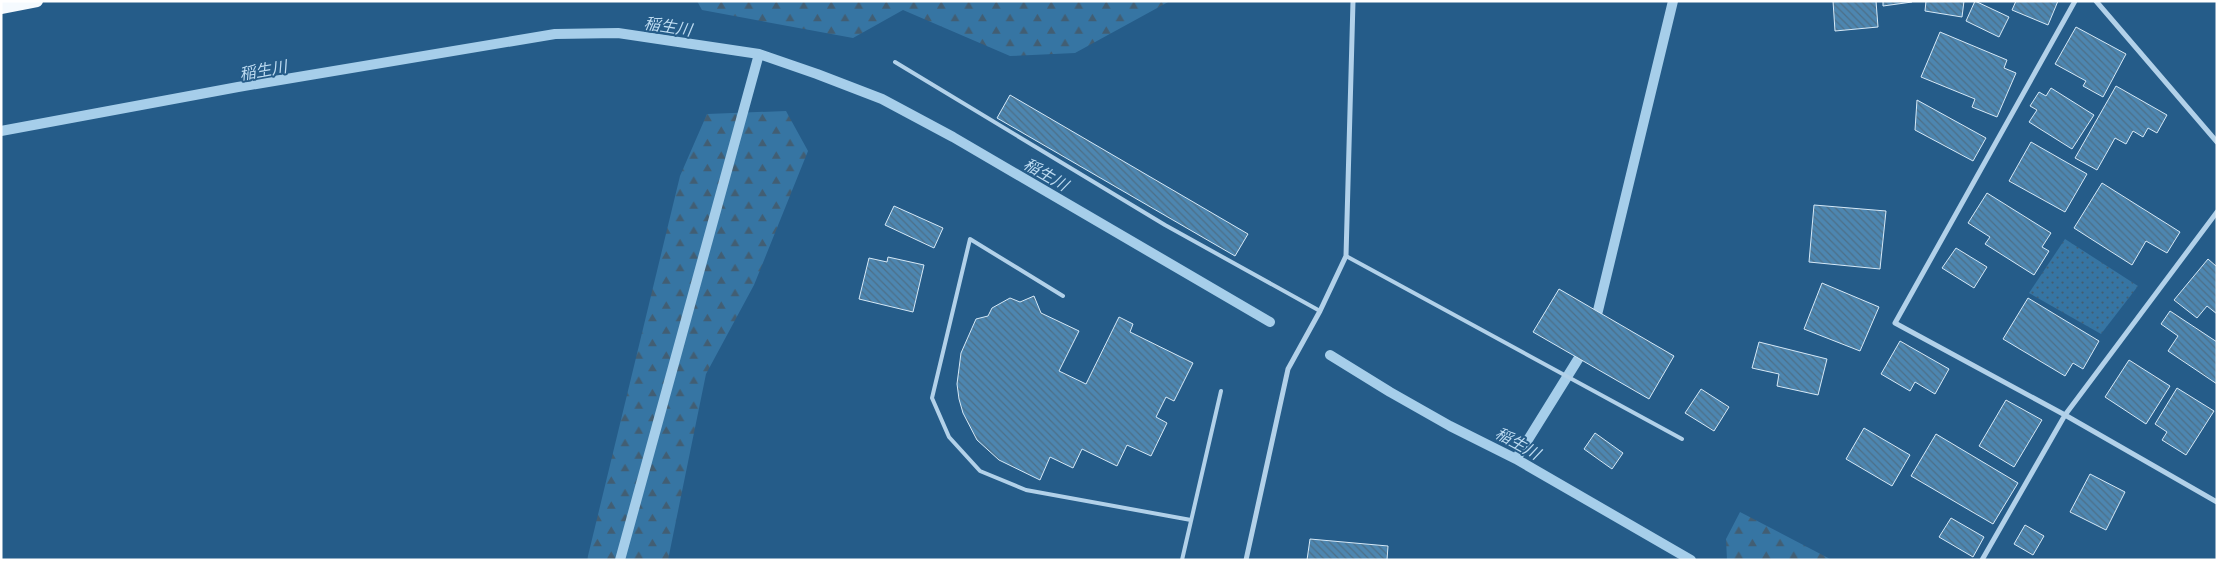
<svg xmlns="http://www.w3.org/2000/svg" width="2218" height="561" font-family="Barlow,'Noto Sans JP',sans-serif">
	<defs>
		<pattern id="forest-firs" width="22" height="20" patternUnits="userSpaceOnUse" patternTransform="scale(1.25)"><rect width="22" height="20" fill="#3675a3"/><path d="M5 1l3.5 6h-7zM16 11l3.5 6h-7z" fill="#425e73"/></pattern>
		<pattern id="garden-dots" width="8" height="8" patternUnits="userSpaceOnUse" patternTransform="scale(1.25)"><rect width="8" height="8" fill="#3675a3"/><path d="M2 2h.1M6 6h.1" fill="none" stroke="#425e73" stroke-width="1.8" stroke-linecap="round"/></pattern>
		<pattern id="building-back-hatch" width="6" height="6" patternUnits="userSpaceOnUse" patternTransform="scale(1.25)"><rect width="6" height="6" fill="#4d86b0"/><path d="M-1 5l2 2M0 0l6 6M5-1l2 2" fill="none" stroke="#4d6f88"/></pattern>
	</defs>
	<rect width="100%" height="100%" fill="#255c89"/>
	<!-- forest -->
	<path fill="url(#forest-firs)" d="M697 1H1170L1075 53 1010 56 903 10 853 38 702 10Z
		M786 111 808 151 754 285 706 374 668 560H587L680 176 707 114Z
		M1740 512 1832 560H1727L1726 539Z"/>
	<!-- garden -->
	<path fill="url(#garden-dots)" d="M2065 239 2138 286 2101 334 2029 293Z"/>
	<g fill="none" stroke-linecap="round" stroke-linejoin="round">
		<!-- stream -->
		<path stroke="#a6ceea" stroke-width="10" d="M1 131 238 87 555 34 618 33 759 54 817 74 882 99 953 137 1270 322
			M1595 323 1673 1
			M1330 355 1390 392 1450 426 1516 459 1691 560
			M1516 459 1585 348
			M620 560 759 54"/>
	</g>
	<!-- building -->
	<path fill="url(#building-back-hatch)" stroke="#d6e9f7" d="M1833 1H1876L1878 27 1835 31Z
		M1883 1H1912V2L1883 6Z
		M1926 1H1964L1962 17 1925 11Z
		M1975 1 2009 17 1999 37 1966 21Z
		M2016 1H2058L2048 25 2012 10Z
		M2076 27 2126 54 2103 97 2083 86 2086 81 2055 64Z
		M1940 32 2007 60 2004 68 2016 73 1997 117 1972 107 1975 99 1921 77Z
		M2116 86 2167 115 2157 133 2148 128 2143 137 2133 131 2126 144 2115 138 2097 170 2075 158Z
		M2051 88 2094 115 2072 149 2029 122 2037 110 2030 106 2039 92 2046 96Z
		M1010 95 1248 234 1235 256 997 118Z
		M1917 100 1986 138 1973 161 1915 130Z
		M2031 142 2087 174 2065 212 2009 181Z
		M2102 183 2180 232 2167 253 2146 241 2132 265 2074 228Z
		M1987 193 2051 233 2042 247 2049 251 2034 275 1985 244 1990 237 1968 223Z
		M1814 205 1886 211 1880 269 1809 262Z
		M894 206 943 228 934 248 885 225Z
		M1956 248 1987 267 1974 288 1942 268Z
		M888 257 924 265 913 312 859 299 869 258 887 262Z
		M2208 259 2217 267V314L2207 306 2197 318 2174 300Z
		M1822 283 1879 307 1860 351 1804 329Z
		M1559 289 1674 356 1649 399 1533 332Z
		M1034 296 1041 313 1079 331 1059 371 1086 384 1119 317 1133 324 1130 332 1193 363 1174 401 1166 397 1156 417 1167 423 1151 456 1127 445 1117 466 1082 449 1073 468 1050 457 1040 480 999 460 977 440 963 413 959 399 957 384 961 353 976 319 988 316 992 308 1010 298 1020 302Z
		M2028 298 2099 341 2083 369 2073 363 2065 376 2003 339Z
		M2170 311 2217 342V384L2168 351 2178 336 2161 324Z
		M1900 341 1949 369 1935 394 1915 382 1910 391 1881 374Z
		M1759 342 1827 359 1818 395 1777 386 1779 374 1752 368Z
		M2129 360 2170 386 2146 424 2105 397Z
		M2177 388 2214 411 2186 455 2162 440 2167 432 2155 424Z
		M1701 389 1729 407 1714 431 1685 413Z
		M2006 400 2042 420 2014 467 1979 446Z
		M1864 428 1910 455 1892 486 1846 459Z
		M1595 433 1623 453 1612 469 1584 449Z
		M1936 434 2018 483 1993 524 1911 476Z
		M2090 474 2125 492 2106 530 2070 512Z
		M1951 518 1984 537 1973 557 1939 537Z
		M2025 525 2044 536 2033 555 2014 544Z
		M1310 539 1388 546 1387 560H1307Z"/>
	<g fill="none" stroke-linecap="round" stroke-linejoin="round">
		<!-- service -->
		<path stroke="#b2d1e9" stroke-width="4" d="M895 62 1165 225 1320 311
			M1346 256 1682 439
			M1063 296 970 239 932 398 949 437 980 471 1026 490 1191 520
			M1182 560 1221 391"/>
		<!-- minor -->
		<path stroke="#b2d1e9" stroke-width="5" d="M2075 1 1895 323 2065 415 2217 502
			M2096 1 2217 142
			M1246 560 1288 369 1320 311 1346 256 1353 1
			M1982 560 2065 415 2217 212"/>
		<!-- primary -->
		<path stroke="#f5fafe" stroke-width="12" d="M1 8 37 1"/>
	</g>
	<g text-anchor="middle" stroke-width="4" stroke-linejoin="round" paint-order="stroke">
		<!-- water labels -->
		<g font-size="16" font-style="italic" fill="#bddbf1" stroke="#255c89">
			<text transform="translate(668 26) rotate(9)" y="6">稲生川</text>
			<text transform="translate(263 70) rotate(-10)" y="6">稲生川</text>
			<text transform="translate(1046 174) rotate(30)" y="6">稲生川</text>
			<text transform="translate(1518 443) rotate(29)" y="6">稲生川</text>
		</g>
	</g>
	<!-- border -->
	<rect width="2218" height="561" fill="none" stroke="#ffffff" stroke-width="5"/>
</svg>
